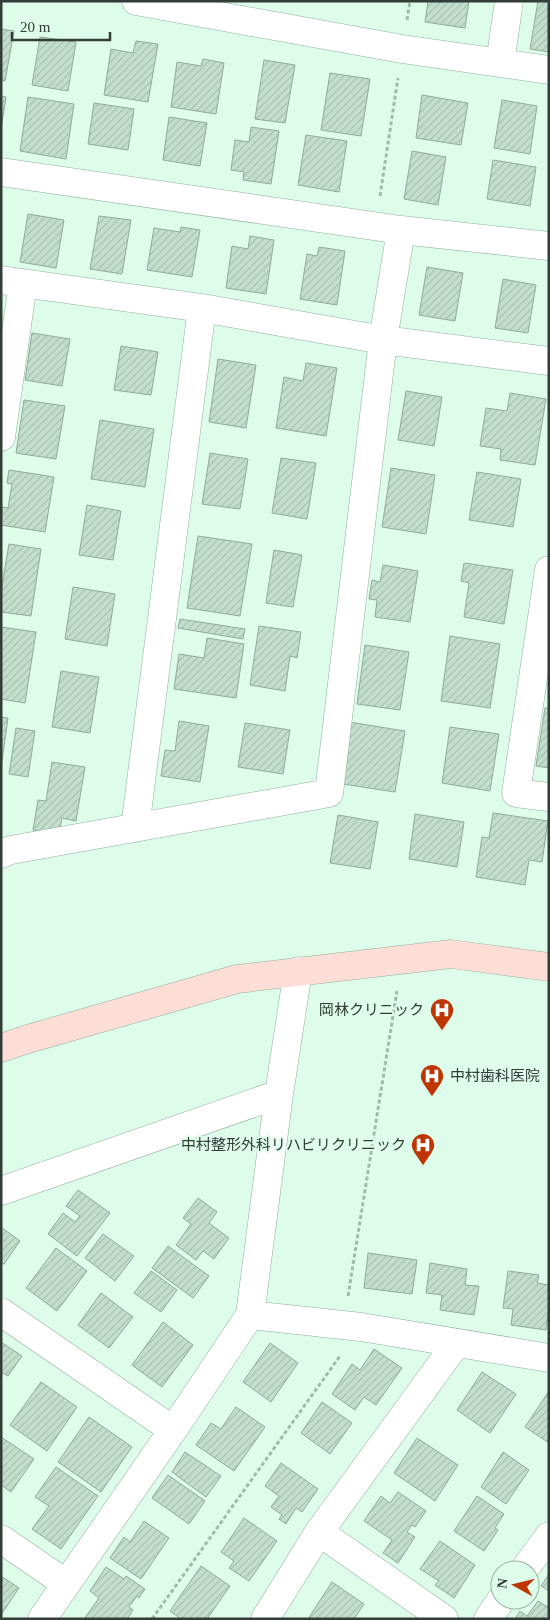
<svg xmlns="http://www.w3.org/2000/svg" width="550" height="1620" font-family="'Times New Roman','Noto Sans JP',serif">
	<defs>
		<pattern id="building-hatch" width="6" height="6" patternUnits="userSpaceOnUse" patternTransform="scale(1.25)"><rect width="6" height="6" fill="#c2dfce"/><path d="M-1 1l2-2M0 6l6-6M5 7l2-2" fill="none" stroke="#a7c0b2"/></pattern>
	</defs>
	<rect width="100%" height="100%" fill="#defcea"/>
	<!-- building -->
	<path fill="url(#building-hatch)" stroke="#8eab9a" d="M428 1H469L465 28 425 22Z
		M538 1H549V52L530 49Z
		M1 29 14 31 5 81 1 80Z
		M40 37 76 42 68 91 32 85Z
		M136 41 158 44 148 102 104 95 111 49 133 53Z
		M203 59 224 63 216 114 171 107 177 62 201 66Z
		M264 60 295 65 285 123 255 119Z
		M330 73 370 79 361 136 321 130Z
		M422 95 468 103 461 145 416 138Z
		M1 96 6 97 1 129Z
		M28 97 74 104 66 159 20 151Z
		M502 100 537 106 530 154 494 148Z
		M94 103 134 109 128 150 88 144Z
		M169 117 207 123 200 166 163 160Z
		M251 127 279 131 271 184 243 180 244 172 231 170 235 140 249 142Z
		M306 135 347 141 339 192 298 185Z
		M412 151 446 157 438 205 404 199Z
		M493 160 536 167 530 206 487 199Z
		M28 214 64 220 56 268 20 262Z
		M99 216 131 220 122 274 90 269Z
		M181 227 200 230 192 277 147 270 154 228 180 232Z
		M250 236 274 240 266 294 226 288 232 246 248 249Z
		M319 247 345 251 337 305 300 299 307 254 317 256Z
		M427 267 463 273 455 321 419 315Z
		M503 279 536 285 528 333 495 328Z
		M32 333 70 339 62 386 25 380Z
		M121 346 158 352 151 395 114 390Z
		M218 359 256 365 246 428 209 422Z
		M306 363 337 368 326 436 276 428 284 377 303 381Z
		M406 391 442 397 434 446 398 440Z
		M510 393 546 399 535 465 500 460 501 449 480 446 486 408 507 411Z
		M24 400 65 406 56 459 16 453Z
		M100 420 154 429 145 487 91 479Z
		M210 453 248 459 240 509 202 504Z
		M281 458 316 463 307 519 272 513Z
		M391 468 435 475 426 534 382 527Z
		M9 470 54 477 45 532 1 525 2 507 8 508 12 484 7 483Z
		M477 472 521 479 513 527 469 520Z
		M87 505 121 511 113 560 79 555Z
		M198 536 252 544 240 616 187 608Z
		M9 544 41 549 31 616 1 612V591Z
		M274 550 302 555 293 607 266 603Z
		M464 563 513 570 504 624 464 617 469 583 461 581Z
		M383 565 418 571 410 622 375 617 377 600 369 599 372 580 380 582Z
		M73 587 115 594 107 646 65 639Z
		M180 619 245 629 243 639 178 628Z
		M259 626 301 632 297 658 290 656 285 691 250 685Z
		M1 627 36 632 25 703 1 699Z
		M450 636 500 644 490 708 441 701Z
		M207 638 244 644 236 698 174 689 179 654 204 658Z
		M365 645 409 652 400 710 357 704Z
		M61 671 99 677 90 733 52 727Z
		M545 708H549V768L536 766Z
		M1 717 8 718 1 768Z
		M179 721 209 726 200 782 161 776 165 750 175 751Z
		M343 721 405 731 395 792 343 784 348 754 338 753Z
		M245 723 290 730 283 774 238 767Z
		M450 727 499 734 490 791 442 783Z
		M16 728 35 731 28 777 9 774Z
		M52 762 85 767 76 821 62 818 59 834 33 830 38 800 46 801Z
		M493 813 548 821 542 862 529 860 525 885 476 877 482 837 489 838Z
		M415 814 464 822 457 867 409 859Z
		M338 815 378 822 370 869 330 863Z
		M78 1190 110 1213 77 1256 48 1234 63 1213 75 1222 80 1216 66 1206Z
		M198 1198 217 1212 209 1223 229 1238 214 1259 203 1251 196 1260 176 1245 191 1224 183 1218Z
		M1 1227 20 1241 4 1264 1 1263Z
		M103 1234 134 1256 115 1281 85 1258Z
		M168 1246 209 1276 193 1298 152 1268Z
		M56 1248 87 1271 57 1311 26 1288Z
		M368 1253 417 1260 412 1294 364 1288Z
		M430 1263 467 1269 465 1285 479 1286 474 1315 440 1310 442 1295 426 1293Z
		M151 1271 177 1290 161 1312 134 1293Z
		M508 1271 539 1275 537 1283 549 1285V1306L546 1330 511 1325 513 1309 503 1308Z
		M101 1293 133 1317 109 1348 78 1325Z
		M163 1322 193 1345 162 1387 132 1365Z
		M1 1342 22 1356 8 1376 1 1372Z
		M270 1343 298 1363 271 1402 243 1382Z
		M374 1349 402 1368 376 1405 364 1397 355 1410 332 1394 352 1364 360 1370Z
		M482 1372 516 1394 490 1433 457 1410Z
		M41 1382 77 1407 47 1451 10 1425Z
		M549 1391V1443L525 1427Z
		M322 1402 352 1423 330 1454 301 1433Z
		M236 1407 265 1427 234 1471 196 1445 211 1423 221 1429Z
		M89 1417 132 1447 101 1492 58 1462Z
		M1 1437 34 1459 11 1492 1 1485Z
		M417 1438 458 1465 435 1501 394 1473Z
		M185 1452 221 1476 206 1497 172 1472Z
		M503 1452 529 1470 506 1504 481 1487Z
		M281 1463 318 1489 302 1512 296 1508 286 1524 279 1519 282 1515 271 1507 279 1496 265 1486Z
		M56 1467 98 1496 61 1549 32 1529 49 1506 35 1497Z
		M168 1475 205 1501 189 1524 152 1498Z
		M398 1492 426 1511 415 1527 412 1525 407 1532 415 1537 398 1563 383 1553 392 1540 364 1521 381 1496 390 1503Z
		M477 1496 504 1514 495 1528 498 1530 484 1551 454 1531Z
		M244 1518 277 1541 249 1581 229 1568 234 1561 221 1552Z
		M144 1521 169 1538 141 1579 110 1558 124 1537 130 1542Z
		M440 1541 475 1565 454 1598 435 1585 439 1581 420 1569Z
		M201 1566 230 1586 207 1619H181L170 1611Z
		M106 1567 124 1579 126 1576 145 1589 139 1598 137 1596 129 1607 133 1610 127 1619H84L99 1598 90 1591Z
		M549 1574V1591L541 1586Z
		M1 1576 19 1588 1 1615Z
		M332 1582 364 1604 354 1619H308Z
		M538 1601 549 1608V1619H515L520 1611 527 1616Z"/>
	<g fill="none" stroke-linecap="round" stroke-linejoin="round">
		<!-- street casing -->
		<g stroke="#91ad9d" stroke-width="29">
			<path id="street" d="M136 1 402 49 549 70
				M500 63 509 1
				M1 172 401 230 549 246
				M1 280 202 308 383 340 549 361
				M1 437 23 283
				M549 570 516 793 549 797
				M135 828 202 308
				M1 854 11 850 329 793 383 340 401 230
				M1 1191 279 1094 298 971
				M1 1312 173 1430
				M250 1315 279 1094
				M319 1532 444 1619
				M1 1539 65 1583
				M524 1570 549 1536
				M42 1619 173 1430 250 1315 361 1327 549 1358
				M265 1619 319 1532 456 1344
				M488 1619 501 1600"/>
		</g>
		<!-- secondary casing -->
		<g stroke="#91ad9d" stroke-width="29">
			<path id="secondary" d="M1 1048 28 1039 237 979 451 954 549 967"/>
		</g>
		<!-- path -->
		<path stroke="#a2baac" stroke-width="3" stroke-dasharray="4 2.5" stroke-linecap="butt" d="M407 20 410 1
			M380 196 398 78
			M348 1296 397 991
			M152 1619 340 1356"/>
		<!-- street -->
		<use href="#street" stroke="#fff" stroke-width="28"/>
		<!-- secondary -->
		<use href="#secondary" stroke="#fdded6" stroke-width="28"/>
	</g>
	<!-- icons -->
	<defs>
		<g id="hospital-pin" transform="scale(1.25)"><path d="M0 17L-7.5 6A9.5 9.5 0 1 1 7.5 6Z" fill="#be3501" stroke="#defcea"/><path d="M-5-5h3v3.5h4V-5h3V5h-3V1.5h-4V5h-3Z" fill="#fff"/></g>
	</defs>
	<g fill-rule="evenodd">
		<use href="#hospital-pin" x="442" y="1010"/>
		<use href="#hospital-pin" x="432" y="1076"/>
		<use href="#hospital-pin" x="423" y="1145"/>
	</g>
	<g text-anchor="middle" stroke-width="4" stroke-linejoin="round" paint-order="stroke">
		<!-- poi labels -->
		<g font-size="15" fill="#323d37" stroke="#defcea" text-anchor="end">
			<text x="424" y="1015">岡林クリニック</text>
			<text x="450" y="1081" text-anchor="start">中村歯科医院</text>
			<text x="406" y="1150">中村整形外科リハビリクリニック</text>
		</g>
	</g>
	<!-- border -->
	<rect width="550" height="1620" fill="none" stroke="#323d37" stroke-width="5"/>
	<!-- north arrow -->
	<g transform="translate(515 1585) rotate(278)"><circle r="24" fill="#defcea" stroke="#99b0a2"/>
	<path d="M0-4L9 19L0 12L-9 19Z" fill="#be3501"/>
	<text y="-8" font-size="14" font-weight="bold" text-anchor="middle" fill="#323d37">N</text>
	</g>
	<!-- scale -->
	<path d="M12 32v8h98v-8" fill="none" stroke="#323d37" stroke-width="2.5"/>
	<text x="20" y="32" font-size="15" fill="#323d37" stroke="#defcea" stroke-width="4" paint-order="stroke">20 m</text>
</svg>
